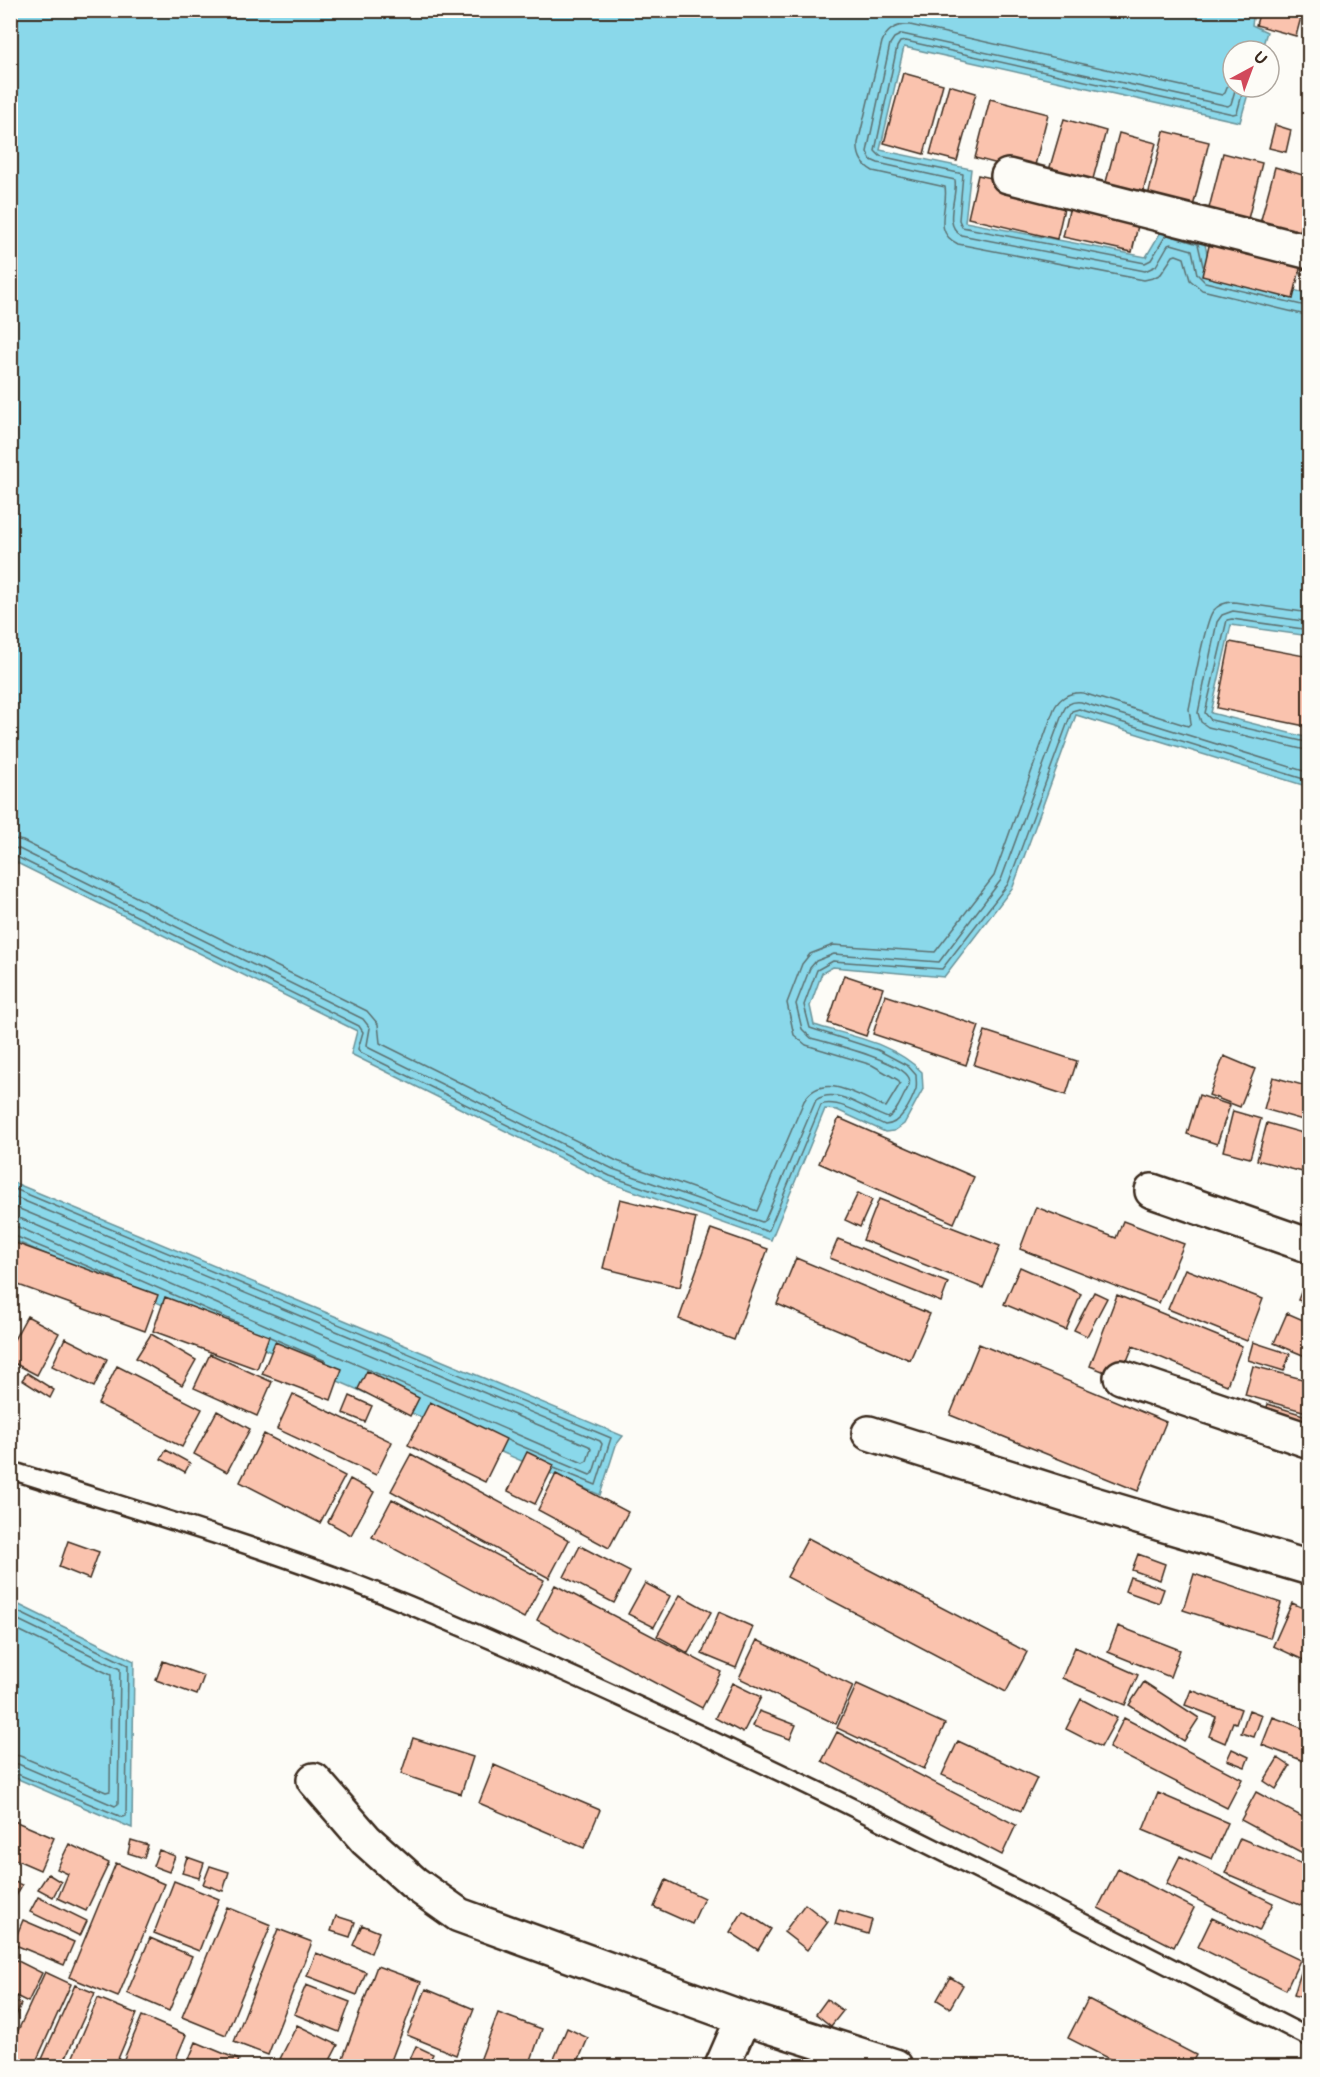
<svg xmlns="http://www.w3.org/2000/svg" width="1320" height="2077" font-family="'Balsamiq Sans',sans-serif">
	<rect width="100%" height="100%" fill="#fdfcf7"/>
	<filter id="ink" filterUnits="userSpaceOnUse"><feTurbulence type="fractalNoise" baseFrequency=".0167" numOctaves="2"/><feDisplacementMap in="SourceGraphic" scale="12" xChannelSelector="R" yChannelSelector="G"/><feConvolveMatrix kernelMatrix="1 2 1 2 8 2 1 2 1" color-interpolation-filters="sRGB"/></filter>
	<g filter="url(#ink)">
		<!-- water -->
		<path fill="#8ad8ea" stroke="#6a9298" stroke-width="1.5" d="M10 11H1254L1252 25 1267 32 1261 51H1233V87H1250L1240 122 904 47 880 150 971 169 965 222 1146 257 1163 228 1204 239 1210 269 1309 294 1310 447 1307 460 1310 461 1309 636 1231 625 1211 713 1309 738V787L1076 715 1013 887 944 977 833 967 822 973 810 1006 814 1025C851 1036 894 1043 922 1072L923 1089 904 1124 894 1131 885 1132 837 1110 825 1109 771 1240 608 1182 351 1054 357 1031 11 860Z
			M10 1181 623 1436 616 1445 600 1495 11 1239Z
			M11 1601 134 1661 132 1828 11 1776Z"/>
		<g fill="none" stroke-linecap="round" stroke-linejoin="round">
			<!-- shore -->
			<path stroke="#5b7070" stroke-width="1.5" d="M1233 73 1225 93 1222 95 910 25C896 24 887 29 882 42L858 143C857 156 862 165 873 171L945 187C949 208 931 231 958 244L1144 280 1153 278 1161 274 1173 256 1176 255 1184 258 1190 280 1202 290 1310 316
				M1236 87 1231 104 1228 106 902 34 894 38 890 44 867 152 871 160 878 163 955 180C958 197 942 224 961 235L1145 271 1156 266 1168 245 1171 244 1192 250 1197 274 1205 282 1310 307
				M1203 266 1198 244 1168 235 1165 237 1151 260 1145 263 962 227 959 220 963 174 880 156 875 151 897 47 900 42 906 41 1233 114 1237 113 1244 87
				M1310 622 1233 611 1222 615 1217 622 1198 713 1201 722 1208 727 1310 751
				M1310 630 1232 619 1227 620 1205 713 1211 720 1310 743
				M10 838 23 841 367 1011 378 1024 380 1043 617 1161 757 1211 804 1101C823 1069 862 1099 886 1107L900 1084 898 1080 872 1065 806 1045 794 1035 787 1003 802 964 810 954 833 945 935 952 994 876 1054 709C1060 697 1070 692 1083 693L1188 726 1191 723 1189 709C1193 691 1204 623 1213 611 1218 605 1226 602 1234 602L1310 613
				M10 847 19 849 363 1019 370 1028 367 1045 369 1048 613 1169 762 1222 765 1220 816 1100C838 1085 867 1112 888 1118 896 1113 900 1103 904 1095 907 1090 911 1084 909 1078 902 1061 829 1043 811 1038L802 1029 796 1004 810 968 816 961 834 954 939 962 1001 880 1063 712C1066 704 1072 701 1081 702L1310 773
				M10 855 15 856 359 1026 363 1032 358 1049 360 1052 610 1176 766 1231 769 1230 821 1105C837 1098 869 1118 885 1125 900 1125 911 1103 916 1089 917 1085 916 1079 916 1075L908 1066 878 1050 810 1028 804 1005 817 970 833 961 942 969 1008 884 1072 711 1079 709 1310 781
				M10 1187 611 1438 596 1485 554 1468
				M10 1195 600 1441 602 1444 593 1473 590 1475 507 1440
				M10 1205 589 1446 591 1449 587 1461 583 1463 22 1219 10 1217
				M10 1226 18 1227 238 1323
				M10 1234 116 1278
				M270 1337 326 1361
				M10 1608 128 1665 126 1816 122 1817 10 1771
				M10 1616 120 1669 118 1804 115 1806 18 1764 10 1763
				M10 1626 111 1675 110 1791 106 1792 20 1756 10 1754"/>
		</g>
		<!-- building -->
		<path fill="#fac3ae" stroke="#3b2a1e" stroke-width="1.5" d="M1260 10H1303L1296 36 1256 25Z
			M903 73 943 84 924 154 884 143Z
			M949 85 976 93 957 161 930 154Z
			M990 99 1048 114 1033 173 975 158Z
			M1064 119 1106 131 1090 190 1047 177Z
			M1275 125 1291 130 1286 152 1269 148Z
			M1164 131 1209 142 1190 219 1145 208Z
			M1119 133 1156 143 1139 207 1102 197Z
			M1223 153 1262 163 1245 231 1206 220Z
			M1275 167 1310 177V196L1297 242 1258 231Z
			M978 175 1067 195 1057 239 968 218Z
			M1072 197 1141 212 1132 252 1063 237Z
			M1212 233 1303 256 1293 299 1202 276Z
			M1230 642 1310 657V727L1217 708Z
			M844 975 883 988 866 1036 828 1023Z
			M885 995 979 1026 966 1065 873 1034Z
			M985 1031 1077 1061 1066 1095 974 1065Z
			M1224 1056 1255 1069 1240 1107 1209 1095Z
			M1273 1077 1310 1087V1122L1264 1109Z
			M1199 1095 1230 1105 1217 1144 1187 1134Z
			M1233 1111 1261 1119 1250 1158 1223 1151Z
			M839 1118 974 1177 954 1223 819 1163Z
			M1267 1123 1310 1135V1174L1257 1160Z
			M858 1193 872 1200 860 1227 845 1220Z
			M620 1199 696 1218 680 1287 603 1268Z
			M879 1199 1000 1246 983 1288 863 1240Z
			M1036 1207 1116 1238 1123 1221 1184 1244 1159 1303 1020 1249Z
			M711 1229 768 1249 734 1340 679 1319Z
			M838 1239 948 1283 941 1302 830 1258Z
			M10 1241 158 1295 145 1331 10 1282Z
			M796 1258 930 1314 910 1360 777 1304Z
			M1020 1267 1081 1294 1066 1330 1004 1304Z
			M1310 1268V1304L1298 1300Z
			M1185 1269 1263 1299 1247 1341 1168 1309Z
			M1094 1292 1107 1298 1087 1336 1074 1330Z
			M1117 1295 1242 1346 1227 1385 1133 1346 1120 1378 1090 1366Z
			M165 1297 269 1336 257 1369 153 1331Z
			M1287 1313 1310 1323V1358L1274 1343Z
			M27 1316 59 1333 37 1375 10 1361V1347Z
			M151 1334 196 1360 182 1385 136 1358Z
			M65 1338 107 1359 94 1387 52 1366Z
			M275 1342 342 1369 331 1400 262 1374Z
			M1253 1342 1290 1354 1284 1371 1248 1360Z
			M979 1344 1166 1422 1138 1491 950 1415Z
			M210 1354 272 1382 257 1416 194 1388Z
			M117 1366 202 1409 182 1447 98 1404Z
			M1253 1366 1310 1381V1413L1245 1395Z
			M367 1371 419 1398 410 1416 358 1389Z
			M27 1373 54 1390 50 1398 22 1380Z
			M293 1394 392 1442 376 1475 277 1429Z
			M350 1396 372 1406 365 1422 343 1413Z
			M430 1402 506 1439 485 1482 408 1445Z
			M1268 1404 1310 1417V1437L1262 1422Z
			M217 1411 250 1429 227 1472 194 1454Z
			M264 1434 345 1476 320 1523 240 1482Z
			M166 1450 190 1463 185 1472 161 1459Z
			M527 1452 554 1465 535 1504 508 1491Z
			M411 1454 569 1540 549 1578 391 1491Z
			M556 1474 628 1512 609 1548 538 1510Z
			M350 1479 374 1492 351 1535 328 1522Z
			M392 1499 544 1580 524 1618 372 1537Z
			M808 1538 1027 1652 1006 1692 787 1577Z
			M68 1541 99 1552 89 1579 59 1567Z
			M580 1546 630 1572 614 1603 564 1577Z
			M1138 1554 1165 1564 1160 1580 1132 1570Z
			M1194 1574 1281 1603 1270 1638 1183 1610Z
			M1130 1577 1164 1589 1159 1603 1125 1591Z
			M645 1583 670 1596 654 1627 628 1614Z
			M555 1585 721 1672 702 1708 537 1620Z
			M680 1595 711 1612 688 1653 657 1636Z
			M1292 1603 1310 1611V1663L1273 1646Z
			M719 1612 753 1627 736 1668 702 1654Z
			M1118 1626 1180 1650 1170 1677 1108 1652Z
			M757 1640 853 1686 836 1724 739 1678Z
			M1075 1647 1138 1675 1125 1705 1062 1678Z
			M163 1661 204 1676 197 1695 156 1680Z
			M1144 1682 1199 1718 1184 1741 1129 1705Z
			M732 1683 761 1697 743 1733 715 1718Z
			M857 1684 945 1724 924 1769 837 1728Z
			M1191 1690 1241 1709 1236 1723 1233 1722 1225 1743 1209 1736 1216 1717 1185 1705Z
			M1081 1699 1117 1718 1101 1747 1066 1729Z
			M1249 1710 1262 1715 1254 1737 1241 1733Z
			M759 1711 796 1725 790 1739 753 1726Z
			M1273 1717 1310 1731V1747L1304 1761 1262 1745Z
			M1124 1718 1242 1779 1227 1808 1109 1748Z
			M837 1732 1016 1825 1002 1855 822 1761Z
			M413 1738 473 1757 461 1794 401 1774Z
			M958 1741 1037 1778 1021 1811 942 1775Z
			M1232 1749 1249 1757 1245 1767 1227 1760Z
			M1278 1758 1290 1766 1276 1789 1264 1781Z
			M494 1765 600 1810 584 1848 479 1803Z
			M1256 1792 1310 1821V1857L1241 1820Z
			M1158 1793 1228 1823 1212 1859 1143 1830Z
			M12 1820 54 1838 40 1870 10 1857V1825Z
			M1240 1838 1310 1867V1902L1307 1908 1225 1873Z
			M131 1840 148 1845 144 1858 128 1853Z
			M69 1844 109 1863 86 1911 58 1898 68 1874 57 1869Z
			M159 1850 175 1856 169 1872 153 1866Z
			M1180 1856 1273 1903 1259 1931 1166 1884Z
			M187 1857 204 1863 199 1878 182 1873Z
			M116 1863 164 1884 118 1997 69 1977Z
			M210 1866 229 1872 223 1891 203 1884Z
			M1118 1869 1194 1908 1174 1947 1098 1908Z
			M48 1874 61 1882 53 1897 38 1889Z
			M10 1880 22 1885 10 1907Z
			M666 1880 704 1898 692 1924 654 1907Z
			M174 1881 219 1899 199 1951 154 1933Z
			M38 1897 87 1921 80 1936 30 1912Z
			M805 1904 828 1922 807 1950 784 1932Z
			M227 1907 271 1925 226 2035 182 2017Z
			M839 1910 872 1920 868 1934 835 1924Z
			M743 1911 771 1929 758 1950 730 1932Z
			M336 1916 355 1922 350 1937 331 1931Z
			M1212 1918 1300 1960 1286 1990 1198 1947Z
			M23 1920 74 1942 64 1965 13 1944Z
			M362 1925 379 1932 371 1953 353 1945Z
			M278 1929 312 1942 268 2055 234 2042Z
			M150 1938 192 1956 169 2011 127 1993Z
			M316 1953 366 1972 357 1995 307 1976Z
			M10 1957 42 1973 28 2002 10 1993Z
			M377 1966 421 1982 389 2066H340Z
			M1302 1969 1310 1971V2000L1294 1995Z
			M45 1972 71 1984 34 2066H10V2048Z
			M950 1977 963 1985 950 2008 937 2000Z
			M75 1985 95 1993 62 2066H39Z
			M306 1985 350 2002 339 2032 294 2014Z
			M426 1989 474 2009 456 2055 407 2035Z
			M98 1998 137 2014 115 2066H69Z
			M10 1999 21 2004 10 2030Z
			M827 1999 843 2011 831 2026 816 2014Z
			M1088 1999 1196 2055 1190 2066H1123L1068 2038Z
			M498 2013 542 2029 529 2066H478Z
			M142 2016 186 2035 173 2066H121Z
			M297 2025 338 2045 327 2066H294L280 2059Z
			M567 2028 588 2038 576 2066H551Z
			M196 2042 239 2060 236 2066H186Z
			M416 2046 433 2054 427 2066H407Z
			M443 2058 458 2066H438Z"/>
		<g fill="none" stroke-linecap="round" stroke-linejoin="round">
			<!-- lane casing -->
			<g stroke="#3b2a1e" stroke-width="21">
				<path id="lane" d="M10 1470C144 1513 279 1551 409 1605 717 1733 1013 1887 1310 2038"/>
			</g>
			<!-- street casing -->
			<g stroke="#3b2a1e" stroke-width="38">
				<path id="street" d="M1008 176 1310 252
					M1152 1191 1310 1246
					M1121 1377 1310 1441
					M869 1433 1084 1501 1310 1568
					M314 1780 366 1840 414 1883 459 1915 743 2018 895 2066
					M722 2066 743 2018"/>
			</g>
			<!-- lane -->
			<use href="#lane" stroke="#fdfcf7" stroke-width="16"/>
			<!-- street -->
			<use href="#street" stroke="#fdfcf7" stroke-width="33"/>
		</g>
	</g>
	<!-- margin -->
	<rect width="1320" height="2077" fill="none" stroke="#fdfcf7" stroke-width="36"/>
	<rect x="18" y="18" width="1284" height="2041" fill="none" stroke="#3b2a1e" stroke-width="2" filter="url(#ink)"/>
	<!-- north arrow -->
	<g transform="translate(1251 69) rotate(41)"><circle r="28" fill="#fdfcf7" stroke="#afa8a0" stroke-width="1.5"/>
	<path d="M0-4.5L10 22L0 15L-10 22Z" fill="#d1495b"/>
	<text y="-9" font-size="16" font-weight="bold" text-anchor="middle" fill="#3b2a1e">U</text>
	</g>
</svg>
